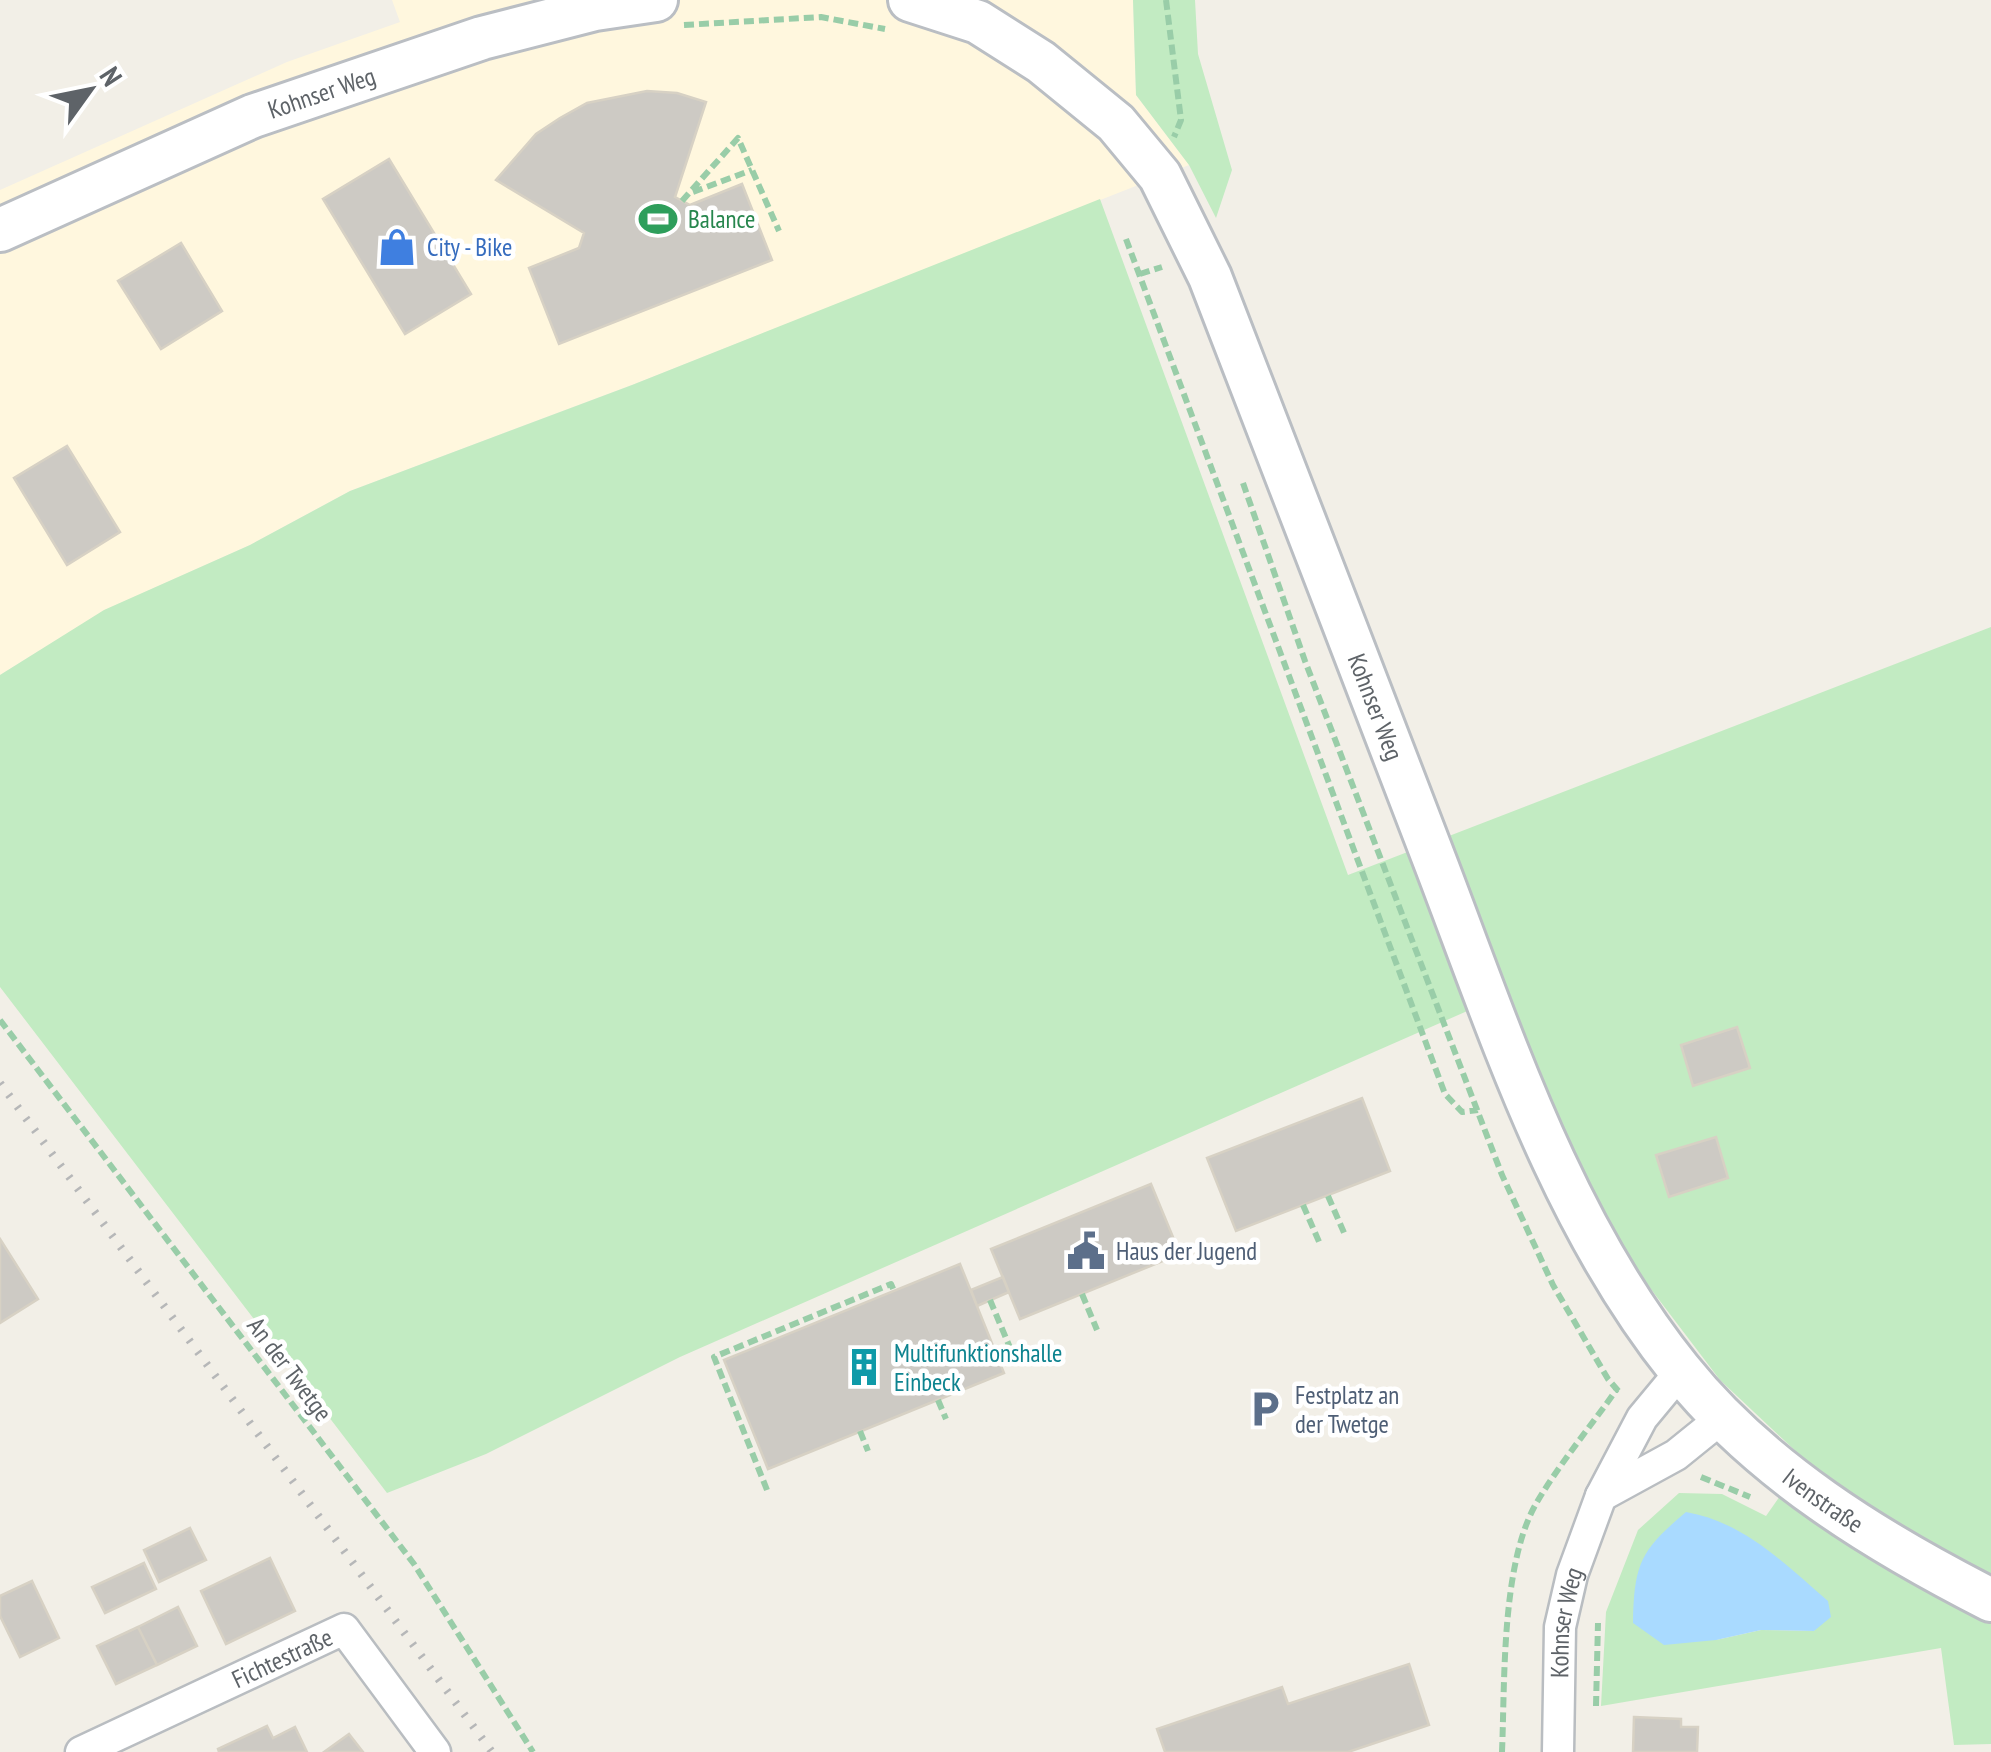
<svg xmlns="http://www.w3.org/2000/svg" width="1991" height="1752" font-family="'PT Sans Narrow',sans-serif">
	<rect width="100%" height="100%" fill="#f2efe7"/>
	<!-- commercial -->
	<path fill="#fff7de" d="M392 0H1133L1136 95 1189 165 632 385 350 491 250 545 105 610 0 675V190L287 62 400 22Z"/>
	<!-- green -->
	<path fill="#c2ebc2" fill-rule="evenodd" d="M1133 0H1195L1198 54 1232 170 1216 218 1189 165 1136 95Z
		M1100 199 1348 875 1991 627V1744L1954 1745 1941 1648 1601 1706 1606 1612 1638 1530 1679 1493 1722 1494 1766 1516 1805 1460 1720 1380 1628 1259 1576 1159 1506 994 680 1357 486 1454 387 1493 0 987V675L104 610 250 545 350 491 632 385ZM1828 1601 1814 1631 1761 1630 1716 1640Z"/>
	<!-- water -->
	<path fill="#a9daff" d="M1686 1512C1744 1522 1785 1564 1828 1601L1831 1617 1814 1631 1761 1630 1716 1640 1664 1645 1633 1623C1634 1563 1641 1550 1686 1512Z"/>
	<!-- building -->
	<path fill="#cdcac4" stroke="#d7d1c4" stroke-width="2.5" d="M647 91 677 93 706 102 675 197 690 205 742 184 772 260 559 344 529 268 579 248 584 233 496 180 536 134 560 118 587 103Z
		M389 159 471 294 405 334 323 199Z
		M181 243 222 311 161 349 118 281Z
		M67 446 120 532 67 565 14 478Z
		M1737 1027 1750 1068 1693 1086 1681 1045Z
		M1362 1098 1390 1171 1236 1231 1207 1158Z
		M1716 1137 1728 1178 1669 1197 1656 1155Z
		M1151 1184 1180 1254 1020 1319 991 1249Z
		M0 1239 38 1299 0 1323Z
		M960 1264 1004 1373 768 1469 724 1360Z
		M1003 1277 1009 1292 977 1306 971 1290Z
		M190 1528 206 1560 159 1582 144 1550Z
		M270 1558 295 1611 226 1644 201 1591Z
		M144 1563 156 1589 105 1613 92 1587Z
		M32 1581 59 1638 20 1657 0 1616V1596Z
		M178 1607 197 1646 157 1665 138 1627Z
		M138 1627 157 1665 116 1684 97 1646Z
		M1409 1664 1429 1725 1348 1752H1165L1157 1729 1282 1687 1288 1704Z
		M1634 1717 1681 1719V1727H1698L1697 1752H1633Z
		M267 1726 273 1738 295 1727 307 1752H219L218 1749Z
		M349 1734 363 1752H324Z"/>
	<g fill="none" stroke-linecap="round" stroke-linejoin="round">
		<!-- street casing -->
		<g stroke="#b9bdc1" stroke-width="35">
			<g id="street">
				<path d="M1601 1496 1676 1455 1723 1417"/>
				<path id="s1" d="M81 1752 344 1629 435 1752"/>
				<path id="s2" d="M1558 1752 1560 1627 1572 1575 1601 1496 1642 1418 1681 1371"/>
			</g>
		</g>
		<!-- secondary casing -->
		<g stroke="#babec3" stroke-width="48">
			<g id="secondary">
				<path id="s3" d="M910 0 978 22 1041 62 1116 123 1160 176 1210 277C1286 473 1361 668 1436 864 1502 1037 1562 1224 1680 1370 1761 1471 1877 1542 1991 1600"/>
				<path id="s4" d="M0 230 253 116 482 38 595 9 656 0"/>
			</g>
		</g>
		<!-- path -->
		<path stroke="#99cda8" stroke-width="6" stroke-dasharray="10 5" stroke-linecap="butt" d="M1166 0 1181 120 1174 137
			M684 25 821 17 885 29
			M693 192 752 170
			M682 201 738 138 779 231
			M1126 239 1445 1094 1462 1112 1478 1110
			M1140 274 1162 267
			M1243 483 1305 661 1502 1175 1553 1285 1608 1379 1620 1393
			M0 1020 414 1564 533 1752
			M1328 1196 1345 1235
			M1303 1205 1320 1244
			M1082 1294 1097 1330
			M990 1300 1016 1362
			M938 1400 946 1419
			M860 1431 868 1451
			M1701 1477 1750 1497
			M767 1490 714 1357 891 1284 894 1291
			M1596 1706 1598 1623
			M1502 1752C1505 1681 1501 1563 1537 1502 1560 1463 1591 1426 1617 1389"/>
		<!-- street -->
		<use href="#street" stroke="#fff" stroke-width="30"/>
		<!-- secondary -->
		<use href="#secondary" stroke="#fff" stroke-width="42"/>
		<!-- rail -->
		<path stroke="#b6b7b8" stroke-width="8" stroke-dasharray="2.5 12" stroke-linecap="butt" d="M0 1083 492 1752"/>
	</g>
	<!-- icons -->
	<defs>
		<g id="stadium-bare" transform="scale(3)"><path d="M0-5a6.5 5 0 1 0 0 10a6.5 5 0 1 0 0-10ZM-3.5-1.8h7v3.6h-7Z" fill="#2e9e5b" stroke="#fff" stroke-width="2.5" paint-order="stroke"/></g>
		<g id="shop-bare" transform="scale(3)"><path d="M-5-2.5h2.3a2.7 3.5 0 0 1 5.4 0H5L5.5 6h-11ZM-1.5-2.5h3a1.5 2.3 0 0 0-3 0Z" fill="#3f7fe0" stroke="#fff" stroke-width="2.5" paint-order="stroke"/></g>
		<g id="civic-bare" transform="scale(3)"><path d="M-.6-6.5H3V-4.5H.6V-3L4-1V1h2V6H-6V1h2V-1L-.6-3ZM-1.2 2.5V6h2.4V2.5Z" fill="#5c6f8a" stroke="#fff" stroke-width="2.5" paint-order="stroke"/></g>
		<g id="building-bare" transform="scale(3)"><path d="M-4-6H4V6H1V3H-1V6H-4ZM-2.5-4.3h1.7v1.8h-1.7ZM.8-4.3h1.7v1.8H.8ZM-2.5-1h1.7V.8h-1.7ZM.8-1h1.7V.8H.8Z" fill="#0f9aa8" stroke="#fff" stroke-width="2.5" paint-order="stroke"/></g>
		<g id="parking-bare" transform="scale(3)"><path d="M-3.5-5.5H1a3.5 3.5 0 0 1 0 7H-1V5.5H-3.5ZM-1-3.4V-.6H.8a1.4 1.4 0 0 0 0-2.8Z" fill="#5c6f8a" stroke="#fff" stroke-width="2.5" paint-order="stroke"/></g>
	</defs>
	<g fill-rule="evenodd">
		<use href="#stadium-bare" x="658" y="219"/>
		<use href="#shop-bare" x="397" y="247"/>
		<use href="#civic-bare" x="1086" y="1251"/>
		<use href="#building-bare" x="864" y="1367"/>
		<use href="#parking-bare" x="1265" y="1409"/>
	</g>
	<g text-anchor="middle" stroke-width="9" stroke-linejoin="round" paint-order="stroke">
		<!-- street labels -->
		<g font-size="25" fill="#5e6368" stroke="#fff">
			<text dy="9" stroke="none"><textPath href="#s4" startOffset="350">Kohnser Weg</textPath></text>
			<text dy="9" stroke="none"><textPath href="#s3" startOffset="885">Kohnser Weg</textPath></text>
			<text transform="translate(290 1369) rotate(53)" y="9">An der Twetge</text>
			<text dy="9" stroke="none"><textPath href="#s3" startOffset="1812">Ivenstraße</textPath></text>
			<text dy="9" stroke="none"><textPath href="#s2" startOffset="130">Kohnser Weg</textPath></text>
			<text dy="9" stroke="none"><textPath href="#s1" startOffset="222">Fichtestraße</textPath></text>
		</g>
		<!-- leisure labels -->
		<g font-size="25" fill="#27864d" stroke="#fff" text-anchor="start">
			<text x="688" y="228">Balance</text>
		</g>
		<!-- shop labels -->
		<g font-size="25" fill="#366cbe" stroke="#fff" text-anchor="start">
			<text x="427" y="256">City - Bike</text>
		</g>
		<!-- service labels -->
		<g font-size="25" fill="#4e5e75" stroke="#fff" text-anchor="start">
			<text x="1116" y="1260">Haus der Jugend</text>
			<text x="1295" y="1404">Festplatz an<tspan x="1295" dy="29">der Twetge</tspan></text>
		</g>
		<!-- culture labels -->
		<g font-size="25" fill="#0d838f" stroke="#fff" text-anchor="start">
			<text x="894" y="1362">Multifunktionshalle<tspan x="894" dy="29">Einbeck</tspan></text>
		</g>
	</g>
	<!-- north arrow -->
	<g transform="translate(90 90) rotate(57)" stroke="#ffffff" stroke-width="8" paint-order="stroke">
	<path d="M0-8L18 38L0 25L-18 38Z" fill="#5e6368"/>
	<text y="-15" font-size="28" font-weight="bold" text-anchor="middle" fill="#5e6368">N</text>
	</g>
</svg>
